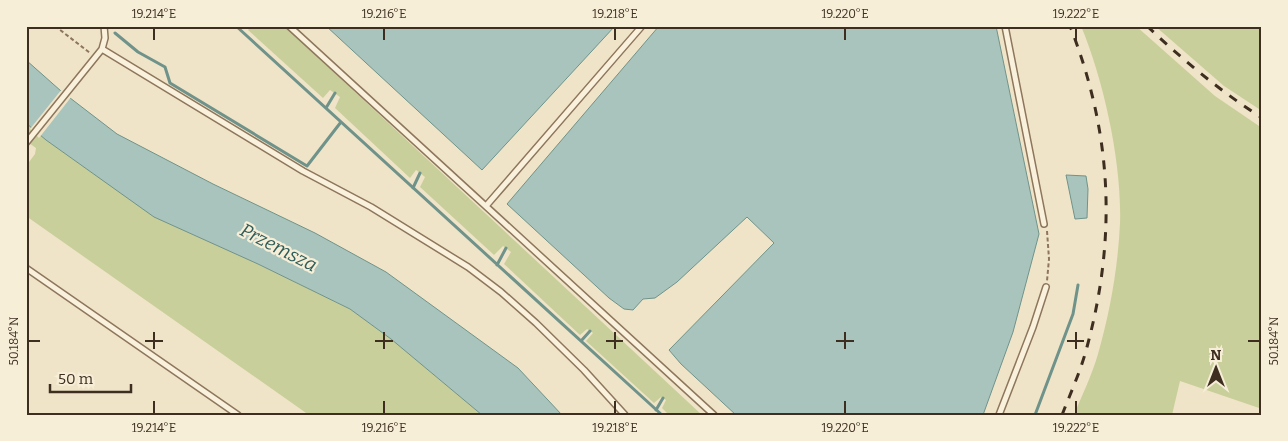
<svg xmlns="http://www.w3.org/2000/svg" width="1288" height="441" font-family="Bitter,serif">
	<rect width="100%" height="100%" fill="#f0e4c8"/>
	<!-- green -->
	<path fill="#c9cf9b" d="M251 26H284L702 415H669L662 408 666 400 661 397 654 403 586 341 593 333 587 329 580 335 504 264 511 252 503 246 494 255 420 187 425 177 416 170 410 178 335 108 340 97 330 90 323 98 248 30Z
		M1081 26H1136L1215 96 1262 128V409L1180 381 1172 415H1074C1082 395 1092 375 1098 354 1110 312 1118 267 1120 223 1122 164 1104 81 1081 26Z
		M1155 26H1262V111L1224 86Z
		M26 123 46 140 94 174 258 264 350 309 391 339 482 415H309L26 216V166L35 154 36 148 26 141Z"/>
	<!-- water -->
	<path fill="#a9c4bc" stroke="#6f938a" d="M326 26H615L482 170Z
		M659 26H996L1039 234 1013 332 983 415H736L681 364 669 350 774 243 747 217 677 282 655 298 643 299 633 310 624 309 609 298 507 204Z
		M26 60 61 91 117 134 213 184 315 233 386 272 518 368 562 415H482L391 339 350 309 258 264 154 217 46 140 26 123Z
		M1066 175 1086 176 1088 189 1087 218 1075 219Z"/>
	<!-- pier -->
	<path fill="#f0e4c8" d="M62 89 72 96 39 138 30 129Z"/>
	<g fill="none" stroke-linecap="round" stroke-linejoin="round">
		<!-- stream -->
		<path stroke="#6f938a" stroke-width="3" d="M236 26 662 415
			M115 33 138 52 165 67 170 83 307 166 341 122
			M326 108 335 93
			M413 188 420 173
			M497 265 506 248
			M581 341 590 331
			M656 410 663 398
			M1035 415 1073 314 1078 285"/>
		<!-- lane casing -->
		<g stroke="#8d765c" stroke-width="8">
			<path id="lane" d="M289 26 714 415
				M1005 26 1044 224
				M102 49 303 171 371 207 468 267 501 292 536 323 584 370 625 415
				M26 143 102 49 105 38 104 26
				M486 206 642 26
				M26 268 238 415
				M999 415 1033 327 1046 287"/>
		</g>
		<!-- path -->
		<path stroke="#8d765c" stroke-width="2" stroke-dasharray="4 2.5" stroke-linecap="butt" d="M55 26 90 53
			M1047 231 1049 259 1047 281"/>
		<!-- lane -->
		<use href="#lane" stroke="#faf1dc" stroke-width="5"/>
		<!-- rail -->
		<path stroke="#3d2e20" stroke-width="3" stroke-dasharray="9 9" stroke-linecap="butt" d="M1147 26C1183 60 1220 91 1262 118
			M1062 415C1071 392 1081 370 1087 347 1117 236 1112 133 1070 26"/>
	</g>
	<!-- ticks -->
	<path fill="none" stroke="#3d2e20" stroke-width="2" d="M154 28V40M384 28V40M615 28V40M845 28V40M1076 28V40M154 332V349M384 332V349M615 332V349M845 332V349M1076 332V349M28 341H40M145 341H163M375 341H393M606 341H623M836 341H854M1067 341H1084M1248 341H1260M154 401V414M384 401V414M615 401V414M845 401V414M1076 401V414"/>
	<g text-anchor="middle" stroke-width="4.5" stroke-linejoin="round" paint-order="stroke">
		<!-- water labels -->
		<g font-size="19" font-style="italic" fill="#2f5d5a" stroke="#f7eed8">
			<text transform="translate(279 247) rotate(27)" y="7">Przemsza</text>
		</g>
	</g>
	<!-- border -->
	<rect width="1288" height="441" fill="none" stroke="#f7eed8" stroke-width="55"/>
	<!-- north arrow -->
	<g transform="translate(1216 368)" stroke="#f7eed8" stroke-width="4" paint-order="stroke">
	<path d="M0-4L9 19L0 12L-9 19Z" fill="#3d2e20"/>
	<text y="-8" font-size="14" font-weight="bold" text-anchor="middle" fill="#3d2e20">N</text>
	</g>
	<!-- scale -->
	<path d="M50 384v8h81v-8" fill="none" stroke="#3d2e20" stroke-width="2.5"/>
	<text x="58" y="384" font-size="15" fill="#3d2e20" stroke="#f7eed8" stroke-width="4" paint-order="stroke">50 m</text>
	<rect x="28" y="28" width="1232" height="386" fill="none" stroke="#3d2e20" stroke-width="2"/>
	<g font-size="12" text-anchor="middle" fill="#3d2e20">
		<text x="154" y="18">19.214°E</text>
		<text x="384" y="18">19.216°E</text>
		<text x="615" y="18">19.218°E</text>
		<text x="845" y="18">19.220°E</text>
		<text x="1076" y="18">19.222°E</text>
		<text transform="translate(14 341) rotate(-90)" y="4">50.184°N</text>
		<text transform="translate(1274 341) rotate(-90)" y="4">50.184°N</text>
		<text x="154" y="432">19.214°E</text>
		<text x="384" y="432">19.216°E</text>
		<text x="615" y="432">19.218°E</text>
		<text x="845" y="432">19.220°E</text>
		<text x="1076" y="432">19.222°E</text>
	</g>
</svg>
